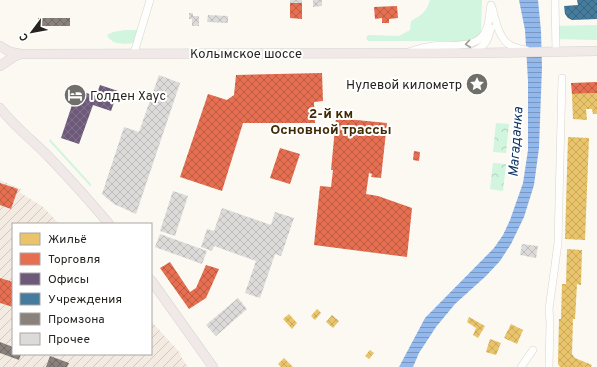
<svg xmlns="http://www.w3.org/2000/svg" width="597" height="367" font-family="Overpass,sans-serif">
	<defs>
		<pattern id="industrial-furrows" width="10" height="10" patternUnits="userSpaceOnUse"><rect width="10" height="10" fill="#f3eae1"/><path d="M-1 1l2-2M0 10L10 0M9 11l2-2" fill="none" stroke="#d0c9c1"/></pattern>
		<pattern id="forest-crowns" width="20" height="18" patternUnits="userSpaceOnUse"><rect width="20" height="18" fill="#d1f5de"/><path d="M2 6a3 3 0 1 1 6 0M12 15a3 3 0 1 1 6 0" fill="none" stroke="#b3d2be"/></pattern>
		<pattern id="water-rules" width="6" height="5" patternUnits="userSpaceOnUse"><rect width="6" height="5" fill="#93b9ec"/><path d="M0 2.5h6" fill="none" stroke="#7896bf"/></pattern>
		<pattern id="homes-cross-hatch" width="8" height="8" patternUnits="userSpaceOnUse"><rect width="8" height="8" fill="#e9c46a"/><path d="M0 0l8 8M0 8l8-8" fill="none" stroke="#c8a85b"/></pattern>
		<pattern id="shops-cross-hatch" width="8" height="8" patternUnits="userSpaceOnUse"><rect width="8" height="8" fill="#e76f51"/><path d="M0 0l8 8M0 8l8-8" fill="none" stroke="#bb5b43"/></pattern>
		<pattern id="offices-cross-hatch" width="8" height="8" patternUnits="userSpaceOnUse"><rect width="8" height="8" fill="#6d597a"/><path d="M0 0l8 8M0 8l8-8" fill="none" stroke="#81728a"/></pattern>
		<pattern id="public-cross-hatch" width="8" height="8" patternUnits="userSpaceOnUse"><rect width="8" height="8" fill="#457b9d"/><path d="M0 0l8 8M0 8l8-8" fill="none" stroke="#3a657f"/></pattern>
		<pattern id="industry-cross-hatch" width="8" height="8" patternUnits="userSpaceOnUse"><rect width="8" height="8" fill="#8a817c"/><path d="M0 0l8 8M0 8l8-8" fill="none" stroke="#716965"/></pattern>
		<pattern id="building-cross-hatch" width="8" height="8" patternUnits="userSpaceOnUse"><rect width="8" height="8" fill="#dcdbda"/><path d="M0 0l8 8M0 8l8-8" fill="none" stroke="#bdbcbb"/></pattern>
	</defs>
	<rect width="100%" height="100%" fill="#fbf9f2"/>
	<!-- industrial -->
	<path fill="url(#industrial-furrows)" d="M0 180 21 189 19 192 43 207 59 224H13V354H151V321L181 354 180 355 188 367H0Z"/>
	<!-- grass -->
	<path fill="#d1f5de" d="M430 0H482L481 31 480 35 474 41H368L366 38 368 35 399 36 410 30 411 21C421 15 427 12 430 0Z
		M597 25V40L556 39V26Z
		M125 30H138L142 33 143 38 141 42C133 43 117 46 111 40 109 39 108 37 107 35L113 32Z
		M50 139 91 184V187L49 141Z"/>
	<!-- forest -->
	<path fill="url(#forest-crowns)" d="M496 123 509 124 506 153 493 152Z
		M493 163 506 164 503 191 490 189Z"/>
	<!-- water -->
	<path fill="url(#water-rules)" d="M519 0H538L541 31 542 67 539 148 534 185 524 217 511 244 500 261 486 276 455 304 436 327 419 353 413 367H399L425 318 494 248 503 235 510 220 523 183 528 150V81L525 30Z"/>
	<!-- homes -->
	<path fill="url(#homes-cross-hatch)" d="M597 93V114H593L592 109H586L587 120 573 119 572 94Z
		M568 137 589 138 585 240 565 239Z
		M567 249 582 250 581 285 577 284 575 319H573L572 354 575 358 592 365 591 367H560L558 364 559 319H561L562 284H566Z
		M317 309 321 313 315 320 311 316Z
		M289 314 297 323 292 329 283 319Z
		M332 315 339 321 333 328 326 322Z
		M469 317 485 326 478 338 473 335 476 328 467 322Z
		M511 324 523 330 517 344 504 338Z
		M490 339 501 343 496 355 486 352Z
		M370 350 374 353 369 359 365 356Z
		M284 358 293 367H281L278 364Z"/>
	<!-- shops -->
	<path fill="url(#shops-cross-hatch)" d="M290 3H302V19L290 18Z
		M397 6 398 18 389 19V23H382V18L375 19 374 7Z
		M322 73 323 101 314 102 315 123H243L222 191 180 177 208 94 227 100 234 95 236 75Z
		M597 82V93L572 94 571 83Z
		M336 118 387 123 381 178 371 177 372 174 369 173 366 194 378 196 412 208 407 257 314 245 320 186 331 187 333 170H331Z
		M280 148 300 154 290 184 270 178Z
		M414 151 420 152 419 161 413 160Z
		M0 183 18 189 11 209 0 205Z
		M170 262 190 292 196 288 206 265 219 269 206 298 189 309 160 268Z
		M0 278 13 282V307L0 303Z"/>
	<!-- offices -->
	<path fill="url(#offices-cross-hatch)" d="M100 85 118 91 111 111 93 105 79 144 61 138 77 90 96 96Z"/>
	<!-- public -->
	<path fill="url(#public-cross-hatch)" d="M577 0H597V19L572 20 568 18 565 14 564 6 578 5Z"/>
	<!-- industry -->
	<path fill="url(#industry-cross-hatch)" d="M38 18H70V26H38Z
		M0 342 13 347V354H21L19 360 0 353Z
		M50 356 69 363 67 367H46Z"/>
	<!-- building -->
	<path fill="url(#building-cross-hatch)" d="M290 0H302V3H290Z
		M313 0H322V6L313 7Z
		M189 13H193V16H199V26H192V19H189Z
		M208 15 228 16V23L207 22Z
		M159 75 180 83 136 214 114 204 102 194 124 127 139 132Z
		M173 191 188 196 175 236 160 231Z
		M222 208 271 225 275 212 294 218 281 256 275 254 260 298 245 293 256 261 214 246 212 251 201 247 207 229 214 231Z
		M160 234 207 251 202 264 155 247Z
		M522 244 538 246 536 258 520 255Z
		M238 298 247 309 216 336 206 325Z"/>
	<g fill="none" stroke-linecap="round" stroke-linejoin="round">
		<!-- minor casing -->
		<g stroke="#d8d5cf" stroke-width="8">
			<path id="minor" d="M555 0 556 52
				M492 7C495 19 499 39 510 45 514 48 521 49 526 50
				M411 51C418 49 425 47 432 46 450 43 478 51 486 30 490 22 489 13 491 5
				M473 52C485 46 488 41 491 28
				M134 53 150 0
				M521 367 533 350
				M549 367 550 323 549 309 558 243 562 78"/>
		</g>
		<!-- major casing -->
		<g stroke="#d6d5d2" stroke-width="10">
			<path id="major" d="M0 46 10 52 21 54 471 53 597 51
				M0 66 15 56 21 54
				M0 108C14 126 32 140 48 156 69 178 90 201 109 224
				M151 280 213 367"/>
		</g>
		<!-- minor -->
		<use href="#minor" stroke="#fefefd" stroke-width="7"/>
		<!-- major -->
		<use href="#major" stroke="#f1e9e7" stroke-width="9"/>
	</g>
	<!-- one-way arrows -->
	<defs><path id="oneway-chevron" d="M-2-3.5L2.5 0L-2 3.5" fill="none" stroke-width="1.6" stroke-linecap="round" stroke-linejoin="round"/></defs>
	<use stroke="#9d9c99" href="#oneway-chevron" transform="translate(468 44) rotate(172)"/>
	<!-- icons -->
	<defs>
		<g id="sight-disc" transform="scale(1.15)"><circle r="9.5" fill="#716f69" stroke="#fff"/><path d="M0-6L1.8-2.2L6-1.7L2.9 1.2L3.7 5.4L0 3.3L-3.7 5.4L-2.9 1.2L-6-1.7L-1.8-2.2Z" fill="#fff"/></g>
		<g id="hotel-disc" transform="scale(1.15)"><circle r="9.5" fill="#716f69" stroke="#fff"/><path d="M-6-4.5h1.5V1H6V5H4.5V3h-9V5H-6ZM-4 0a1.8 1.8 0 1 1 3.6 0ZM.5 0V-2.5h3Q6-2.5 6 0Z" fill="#fff"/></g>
	</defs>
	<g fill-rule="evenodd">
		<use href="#sight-disc" x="477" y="84"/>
		<use href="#hotel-disc" x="75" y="95"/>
	</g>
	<g text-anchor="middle" stroke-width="4" stroke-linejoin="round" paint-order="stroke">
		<!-- street labels -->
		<g font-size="13" fill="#27241f" stroke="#fff">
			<text x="246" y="58">Колымское шоссе</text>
		</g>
		<!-- poi labels -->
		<g font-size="13" fill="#27241f" stroke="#fff" text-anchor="end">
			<text x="462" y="89">Нулевой километр</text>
			<text x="90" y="100" text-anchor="start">Голден Хаус</text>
		</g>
		<!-- neighbourhood labels -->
		<g font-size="14" font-weight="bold" fill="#412b05" stroke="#fff">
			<text x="331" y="118">2-й км<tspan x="331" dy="16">Основной трассы</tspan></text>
		</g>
		<!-- water labels -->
		<g font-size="14" font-style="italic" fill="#113666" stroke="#fff">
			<text transform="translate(515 142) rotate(-86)" y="5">Магаданка</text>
		</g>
	</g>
	<!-- legend -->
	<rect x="12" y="223" width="140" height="132" fill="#ffffff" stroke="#a9a7a5"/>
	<rect x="20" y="233" width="20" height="12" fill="#e9c46a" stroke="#a9a7a5"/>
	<text x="48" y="243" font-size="12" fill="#27241f">Жильё</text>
	<rect x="20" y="253" width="20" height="12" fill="#e76f51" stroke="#a9a7a5"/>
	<text x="48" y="263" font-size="12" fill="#27241f">Торговля</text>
	<rect x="20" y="273" width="20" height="12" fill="#6d597a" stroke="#a9a7a5"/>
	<text x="48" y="283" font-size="12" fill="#27241f">Офисы</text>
	<rect x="20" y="293" width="20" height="12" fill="#457b9d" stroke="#a9a7a5"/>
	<text x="48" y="303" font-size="12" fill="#27241f">Учреждения</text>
	<rect x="20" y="313" width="20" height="12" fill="#8a817c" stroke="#a9a7a5"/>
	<text x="48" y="323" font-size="12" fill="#27241f">Промзона</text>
	<rect x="20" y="333" width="20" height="12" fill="#dcdbda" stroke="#a9a7a5"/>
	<text x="48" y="343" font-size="12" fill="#27241f">Прочее</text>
	<!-- north arrow -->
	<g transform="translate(32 32) rotate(238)" stroke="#ffffff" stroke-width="3" paint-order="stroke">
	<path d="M0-3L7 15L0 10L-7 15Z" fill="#27241f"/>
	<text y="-6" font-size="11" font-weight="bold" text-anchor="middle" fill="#27241f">С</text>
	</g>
</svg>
